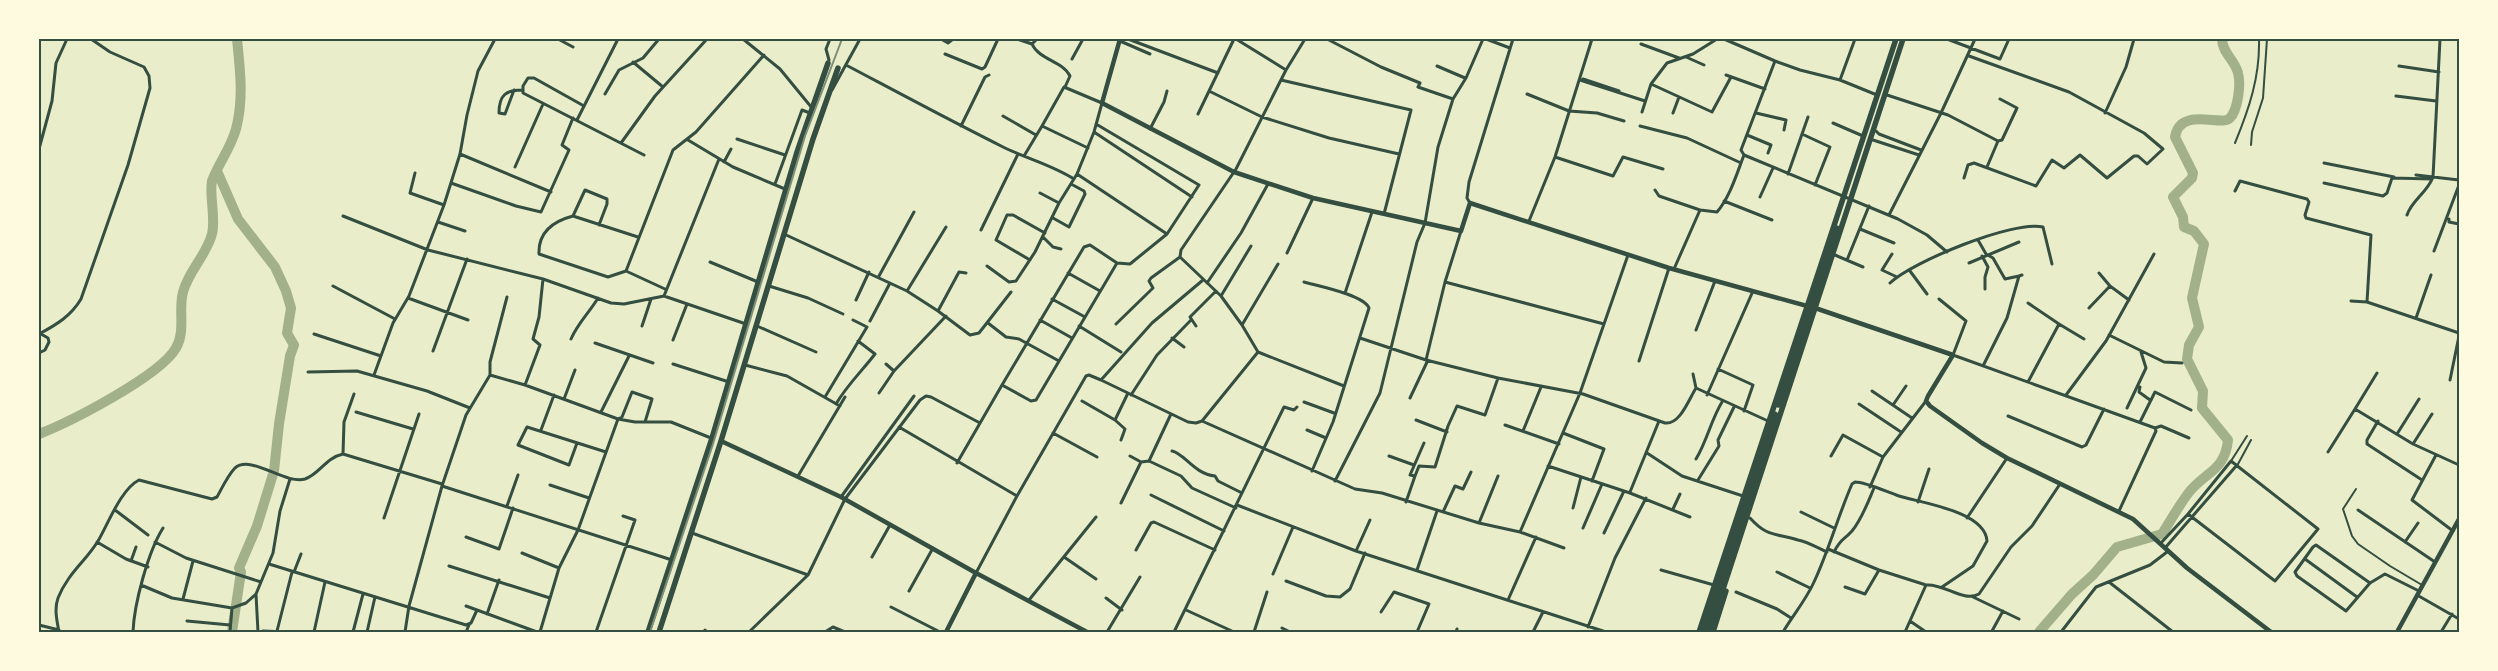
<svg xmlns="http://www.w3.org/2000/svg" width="2498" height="671" font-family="'Golos Text',sans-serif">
	<rect width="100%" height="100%" fill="#e9edc9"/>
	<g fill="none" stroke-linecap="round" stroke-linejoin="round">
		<!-- river -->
		<path stroke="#a3b18a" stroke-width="10" d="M217 171 238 219 275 267 286 291 291 308 287 333 294 345 290 356 279 424 274 471 257 526 239 568 241 572 232 632
			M39 434C70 422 160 376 176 348 186 331 178 310 183 292 189 270 206 256 212 234 216 218 209 194 212 181 218 164 231 148 236 129 244 99 240 69 237 39
			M2039 632 2072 594 2093 575 2117 547 2162 534C2171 520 2179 505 2190 491 2207 471 2225 470 2228 440L2202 408 2203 391 2187 359 2189 345 2199 327 2192 298 2204 244 2194 231 2184 227 2183 217 2173 197 2192 178 2193 173 2175 137C2180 106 2222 127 2230 118 2238 110 2241 84 2238 73 2235 60 2222 53 2222 39"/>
		<!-- service -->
		<path stroke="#344e41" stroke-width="2" d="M2235 143C2249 109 2260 77 2259 39
			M2251 145 2252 132 2263 98 2267 39
			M2231 461 2247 436
			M2238 464 2251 440
			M2356 489 2343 509 2352 536 2358 544 2390 566 2422 585"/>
		<!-- minor -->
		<path stroke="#344e41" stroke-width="3" d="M558 39 573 47
			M743 39 780 69 812 108
			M941 39 948 43 953 39
			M1017 39 1032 44 1037 39
			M1128 39 1218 73
			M1236 39 1286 70
			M1327 39 1381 67 1420 83 1418 87 1453 99
			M1486 39 1510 48
			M1724 39 1775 61 1800 70 1840 80 1877 95
			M1947 39 2000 59 2009 39
			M1120 41 1150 54
			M1032 44C1039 60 1063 61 1070 76L1065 87
			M1641 44 1679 58
			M945 54 982 69 985 67 998 39
			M1686 57 1704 65
			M1072 59 1083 39
			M829 60 826 49 830 39
			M633 62 663 87
			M846 65C899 93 951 121 1005 148 1028 159 1052 165 1074 179
			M1437 66 1465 78
			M2399 66 2439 72
			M1726 75 1765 89
			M1583 79 1619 91
			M1281 80 1411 110 1384 214
			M1580 80 1645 101
			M1840 80 1855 39
			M1651 84 1712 112 1731 77
			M514 90 505 114 499 113C499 95 506 90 522 90
			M832 90 860 39
			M1209 91 1262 117 1329 138 1399 154
			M605 94 619 70 643 58 659 39
			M1527 94 1569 111 1597 113 1624 121
			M1887 95 1948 115 1998 141
			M2396 96 2436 101
			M584 106 534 78H528L523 86V93L644 155
			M1642 112 1651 84 1667 63 1693 54 1717 39
			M1673 113 1679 97
			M1756 113 1786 120 1784 130
			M2105 113 2126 67 2134 39
			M1198 114 1234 39
			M1003 116 1036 135
			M577 120 618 39
			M1833 123 1863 136
			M1096 124 1199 185 1167 234 1130 264 1117 263 1090 245 1084 247 1002 385 1031 401 1036 400 1117 263
			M961 126 985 77 989 75
			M1640 126 1687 138 1741 163
			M1150 129 1164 102 1167 91
			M1876 131 1879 134 1921 150
			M1094 132 1192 197
			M1802 134 1830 147 1815 185
			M1747 135 1771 145 1768 153
			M737 139 785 155
			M688 140 733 167 785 189
			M1873 140 1919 155
			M621 143 655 96 707 39
			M39 149 52 101 56 63 67 39
			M460 154 551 192
			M1744 155 1898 219 1927 235 1947 252
			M1024 156 1042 126 1088 148
			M1555 157 1613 176 1623 157 1663 169
			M724 162 731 149
			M2324 163 2394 177
			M515 167 543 104
			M1987 167 1998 141 2002 140 2017 108 2000 99
			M415 173 410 193 444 205
			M1077 174 1167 234
			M1788 174 1808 117
			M2416 175 2459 180
			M1964 178 1968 165 1974 163 2036 186 2052 160 2064 168 2080 155 2107 178 2134 156H2138L2147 164 2163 149 2144 133 2069 92 1969 56
			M451 183 516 206 541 212 569 150 562 145 573 118
			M2324 183 2383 196 2387 193 2392 178 2432 179
			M775 184 802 110 810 113
			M1655 190 1659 196 1700 210
			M2235 191 2240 181 2307 199 2309 202 2305 215 2306 218 2371 235 2367 302
			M1040 193 1059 203
			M1760 197 1773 168
			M1724 201 1772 220
			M1470 203 1467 198 1469 182 1513 39
			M1889 215 1941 113 1975 39
			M2407 215C2412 200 2427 193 2433 177L2440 39
			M343 216 428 250 543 279 611 303 624 304 664 296 746 324
			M573 216C554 221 538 232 539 254L608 277 626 271
			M1053 218 1069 227 1085 194 1084 191 1071 184
			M2449 219V222L2459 224
			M1529 221 1555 157 1592 39
			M438 222 465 231
			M599 225 607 204V199L585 190 573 216 638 237
			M1860 229 1894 243
			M981 230 1018 154
			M784 234 907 291 938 311 970 335 979 333 1011 292
			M1043 237 1053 247 1061 249
			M1978 240 1986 254 1993 258 2005 279 2019 276
			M2434 251 2459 185
			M1287 253 1313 198
			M1892 254 1882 270 1897 277
			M1835 255 1863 267
			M1982 256 1988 267 1985 277V289
			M1180 257 1221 296 1242 325 1258 352
			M1030 260 996 240 1007 215H1013L1045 233
			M1847 260 1869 206
			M710 262 758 282
			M1969 263 2019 242
			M987 266 1009 282 1016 281 1035 252 1059 203 1077 174 1094 132 1102 103 1064 87 1042 126
			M1674 269 1700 210 1717 212C1730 197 1737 173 1744 155L1741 150 1775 61
			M626 271 673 150 696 132 764 55
			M626 271 665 289
			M1910 271 1927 294
			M1068 273 1100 291
			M2099 273 2110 286 2129 300
			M879 276 914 212
			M1304 282C1318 286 1364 295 1369 308L1333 422 1312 471
			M1445 282 1604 324
			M1207 283 1241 233 1268 184
			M1890 283C1912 262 2013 220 2043 227L2052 264
			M333 286 395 319
			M769 286 808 298 843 314
			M907 291 946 227
			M1345 293 1372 212
			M664 296 719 159
			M1221 296 1251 246
			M408 298 468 320
			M1052 299 1085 317
			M1939 299 1966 321 1953 355 2155 428
			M856 300 869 272
			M2351 301 2367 302 2459 333
			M2089 308 2110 286
			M938 311 959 272 966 273
			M2416 318 2431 275
			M1040 320 1072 338
			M870 321 890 283
			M988 323 1006 337 1019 339 1059 361
			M1116 324 1153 288 1149 281 1151 278 1180 257 1181 250 1236 169 1286 70 1305 39
			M2059 324 2084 339
			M1242 325 1278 264
			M642 326 651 299
			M757 326 816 352
			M1079 326 1121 352
			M1196 326 1190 317 1216 291
			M1696 330 1715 281
			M39 334C56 325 71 316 81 299L128 165 150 88 149 76 144 67 110 52 91 39
			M314 334 381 356
			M2109 335 2164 362 2182 363
			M1172 338 1184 347
			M1360 338 1426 360 1498 378 1583 394 1665 423C1680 425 1689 399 1696 388L1693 374
			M571 339C578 323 589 313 598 298
			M673 340 687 304
			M595 343 653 363
			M433 351 467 259
			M1258 352 1344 386
			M39 353 45 350 49 342 48 338 41 334
			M1426 360 1445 282 1461 231
			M1639 361 1669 268
			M673 364 729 382
			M886 364 894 371
			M745 365 787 376 840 406
			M1983 366 2007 318 2019 276 2022 275
			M1718 369 1753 385 1744 411
			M308 372 357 371 427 391 470 408
			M374 375 393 323 409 296 444 205 460 154 467 115 478 71 495 39
			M490 375 525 385 618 419 635 422H671L711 438
			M490 375V362L507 297
			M1101 380 1152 323 1203 280
			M2450 380 2459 336
			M2028 382 2059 324 2028 303
			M525 385 540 345 533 339 539 317 543 279
			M2140 387 2139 392 2150 400
			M1696 388 1768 421
			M1872 391 1912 418
			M879 393 894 371 946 316
			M1131 395 1157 355 1191 320
			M1707 395 1753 291
			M2066 395 2106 341 2154 254
			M825 397 867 327 853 320
			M1410 398 1428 360
			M564 399 575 370
			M1082 401 1115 420 1128 393
			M1304 402 1334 413
			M836 404C847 385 862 371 875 354L858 341
			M1859 404 1901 432
			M1893 405 1906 386
			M2127 408 2146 368 2141 352
			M2355 409 2377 373
			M356 412 413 429
			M601 412 629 356
			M2008 416 2082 447 2086 445 2104 409
			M1115 420 1125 429 1121 440
			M1416 420 1447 432
			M1202 421 1355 489 1382 493 1479 523 1520 532 1564 548
			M1202 421 1258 352
			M2378 421 2367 440V444L2422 480
			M2140 422 2155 392 2191 410
			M1505 425 1559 444
			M899 427 1017 496
			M2155 428 2161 426 2189 438
			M541 430 554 395
			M1307 430 1326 438
			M1523 431 1541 387
			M1053 433 1097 457
			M1563 433 1604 449 1592 481
			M2397 434 2419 399
			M577 443 569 465 518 445 527 427 606 452
			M2413 444 2432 414
			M1172 451C1184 453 1194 474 1215 476L1218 481 1242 493
			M2328 452 2355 409 2413 444 2459 465
			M1647 453 1682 476 1743 496
			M343 454 344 422 354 394
			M2436 455 2412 500 2453 531
			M1130 456 1141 462 1149 461 1171 414
			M1389 456 1414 465
			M1831 456 1843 435 1883 457
			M1696 459C1707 441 1711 420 1722 402
			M1149 461 1181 476 1192 488 1236 508
			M957 463 1002 385
			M1548 466 1630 493 1690 517
			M798 476 845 397
			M1415 476 1419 466 1435 467 1448 426 1457 406 1485 415 1498 378
			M1698 480 1719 446 1718 440 1734 407
			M1335 481 1380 393 1417 242 1425 223 1438 147 1453 99 1466 78 1483 39
			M550 485 589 498
			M442 486 672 560
			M1870 487 1883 457 1926 401
			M1630 492 1659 421
			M1151 495 1224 531
			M841 497 914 396
			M1406 502 1415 476 1410 475 1424 443
			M1918 502 1929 469
			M1121 503 1141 462
			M1237 505 1356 551 1606 632
			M507 506 518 475
			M1573 508 1581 477
			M1673 509 1680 494
			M115 510 148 535
			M2358 510 2435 562
			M2119 511 2156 431 2155 428
			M1443 512 1455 486 1463 489 1471 472
			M1801 512 1834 528
			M384 518 419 414
			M1750 518C1767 537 1775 533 1798 540 1808 542 1818 548 1827 552
			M1967 518 2007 458
			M1479 523 1498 476
			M1583 528 1602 484
			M1520 532 1580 393 1628 255
			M692 533 808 575
			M1604 533 1624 491
			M466 537 499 549 513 508
			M97 542 126 559 148 567
			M155 542 186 558 261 582
			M2405 542 2418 523
			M2160 544 2188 514 2231 461 2318 529 2275 581 2188 514
			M2165 548 2237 465
			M1828 549 1879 570 1926 585
			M1136 550 1151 523 1154 522 1215 550
			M1356 551 1370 520
			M1834 552C1841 538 1843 541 1852 531 1862 519 1868 502 1874 488
			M522 553 559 568
			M872 557 890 525
			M1064 557 1096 579
			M2305 559 2357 597
			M131 561 136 547
			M269 564 466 625 471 623 477 610 537 632
			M449 566 550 598
			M1417 570 1437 511
			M1661 570 1714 585
			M294 572 301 554
			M1777 572 1810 588
			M976 573 1017 496 1086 376 1089 375 1101 380 1188 422 1196 423 1202 421
			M1273 574 1293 527
			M1286 581 1326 596 1340 597 1350 589 1365 553
			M2109 582 2173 632
			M2370 583 2346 611 2297 576 2295 572 2313 547 2316 545 2370 583 2385 574 2419 591
			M141 585 172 598 232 608 246 603 256 594 273 553 280 511 290 479
			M1845 587 1865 594 1879 570
			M909 591 933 548
			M1736 592 1777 609 1791 618
			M256 594 258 632
			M2417 595 2459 619
			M1973 597 2019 619
			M1106 598 1122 610
			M183 599 193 561
			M1029 600 1096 517
			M1508 600 1536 537
			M466 606 477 610
			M891 607 940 632
			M1186 610 1234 632
			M1381 612 1394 592 1429 604 1417 632
			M487 614 499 580
			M187 621 230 625
			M1910 621 1926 632
			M39 625 59 630
			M1588 627 1615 558 1646 498
			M1282 628 1290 632
			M705 630 707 632
			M263 631 287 632
			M277 631 292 572
			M1992 631 2003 611
			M59 632C57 621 54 609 58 598 68 573 86 561 98 541 108 524 121 489 139 480L212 499 217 497C222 488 228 475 235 468 251 454 285 485 305 479 320 474 325 458 343 454L442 484
			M133 632C134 604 148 552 163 528
			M202 632H221
			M230 632 232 608
			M314 632 325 582
			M353 632 363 594
			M367 632 375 597
			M405 632 409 606 442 486 466 415 490 375
			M466 632 469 625
			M540 632 559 568 578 530 618 419 622 417 632 392 652 399 645 422
			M596 632 635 520 623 516
			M749 632 808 575 845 499 920 400 926 396 931 397 980 423
			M825 632 833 627 845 632
			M1107 632 1140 577
			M1174 632 1284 407 1294 410 1297 407
			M1254 632 1267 592
			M1456 632 1457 629
			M1533 632 1543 612
			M1783 632C1793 615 1806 600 1814 582 1829 550 1838 516 1852 484L1855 482C1866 482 1887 492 1899 496 1921 503 1985 511 1987 541L1973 566 1942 587
			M1905 632 1926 585C1944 583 1963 603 1979 594L2011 547 2032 526 2060 484
			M2061 632 2096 587 2150 565 2167 552
			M2441 632 2452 614"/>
		<!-- tertiary -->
		<path stroke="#344e41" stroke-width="4.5" d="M1120 39 1102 103 1234 172 1313 198 1461 231 1470 203 1669 268 1818 309 1953 355 1928 396 1926 401 1930 406 1982 443 2007 458 2133 519 2187 568 2271 632
			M721 441 841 497 976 573 1087 632
			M946 632 976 573
			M2397 632 2459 519"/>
		<!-- primary -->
		<path stroke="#344e41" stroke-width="5.5" d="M1778 405 1837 228
			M648 632 712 438 797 152 828 63
			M659 632 721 441 813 139 838 68
			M1699 632 1896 39
			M1704 632 1775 414
			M1709 632 1903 39
			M1713 632 1726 591"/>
		<!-- rail -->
		<path stroke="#7c8e77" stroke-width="2" d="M650 632 713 444 805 136 842 39"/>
	</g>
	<!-- border -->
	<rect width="2498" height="671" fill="none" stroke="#fefae0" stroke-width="80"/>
	<rect x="40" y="40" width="2418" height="591" fill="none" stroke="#344e41" stroke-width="2"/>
</svg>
